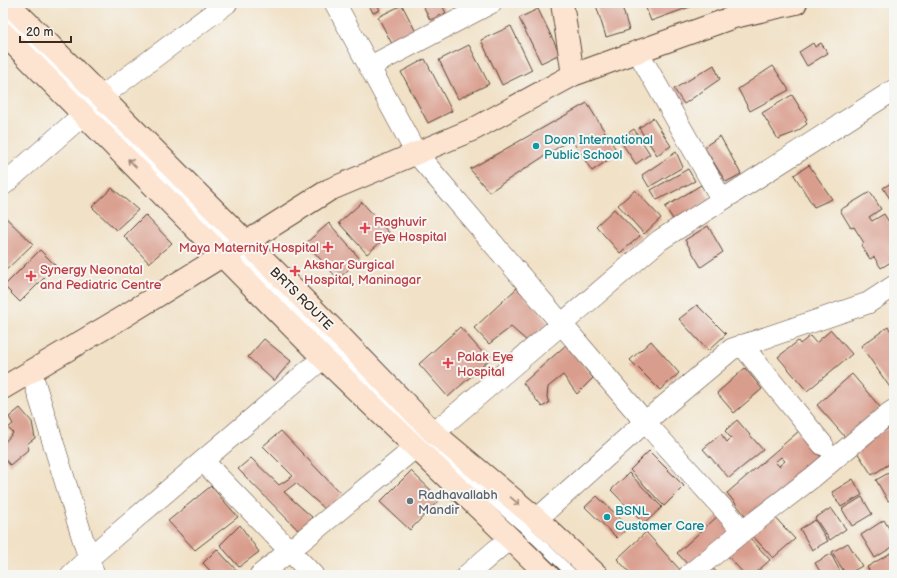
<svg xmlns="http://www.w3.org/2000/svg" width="897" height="578" font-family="'Balsamiq Sans',sans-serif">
	<rect width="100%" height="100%" fill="#f6f6f2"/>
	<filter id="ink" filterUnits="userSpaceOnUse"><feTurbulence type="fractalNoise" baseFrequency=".025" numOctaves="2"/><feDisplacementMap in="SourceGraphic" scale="8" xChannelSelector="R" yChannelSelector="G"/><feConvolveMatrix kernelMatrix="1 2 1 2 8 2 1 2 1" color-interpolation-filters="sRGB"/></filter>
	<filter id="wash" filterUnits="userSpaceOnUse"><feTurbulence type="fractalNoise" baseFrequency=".012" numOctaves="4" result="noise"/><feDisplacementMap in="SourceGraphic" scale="16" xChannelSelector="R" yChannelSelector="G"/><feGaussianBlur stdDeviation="0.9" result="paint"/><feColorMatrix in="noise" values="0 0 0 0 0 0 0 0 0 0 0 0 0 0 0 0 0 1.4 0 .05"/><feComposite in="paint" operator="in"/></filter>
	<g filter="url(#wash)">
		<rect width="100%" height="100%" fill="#f1e1c6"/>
		<g id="blocks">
			<!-- building -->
			<path fill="#d99d8d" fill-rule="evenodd" d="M368 3H382V4L378 6 380 10 373 13Z
				M422 3H441L446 13 430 20Z
				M604 3H621L629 30 606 37 596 5Z
				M644 3H701L651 21Z
				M402 5 416 32 392 44 378 17Z
				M538 9 560 54 541 63 519 18Z
				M511 26 532 70 502 85 481 40Z
				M813 43 815 47 821 43 828 53 807 66 799 52Z
				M469 45 489 84 458 99 439 60Z
				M425 59 452 111 428 123 401 72Z
				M714 65 720 79 684 104 674 89Z
				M773 66 789 90 750 111 738 89Z
				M792 95 807 119 805 121 807 124 796 132 778 139 762 113Z
				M587 103 618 153 592 171 571 139 489 192 470 169Z
				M653 118 671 146 657 155 639 128Z
				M634 129 650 154 636 164 619 139Z
				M720 136 741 174 726 182 704 147Z
				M676 152 683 167 649 187 642 175Z
				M809 165 832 199 814 207 794 175Z
				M688 169 695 181 657 200 651 190Z
				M894 181V205L883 188Z
				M701 185 710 199 675 222 665 207Z
				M112 188 138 210 116 230 92 207Z
				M635 190 661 218 644 234 618 205Z
				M870 192 881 209 869 217 872 221 884 214 894 230V245L893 246 894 248V260L881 268 874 257 870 259 861 245 864 243 854 227 851 228 840 210Z
				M362 202 390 234 367 254 339 223Z
				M614 209 640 236 620 253 596 226Z
				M3 215 33 244 3 273Z
				M145 215 172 243 149 263 124 236Z
				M329 223 360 259 338 279 306 243Z
				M708 226 723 252 701 267 685 240Z
				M40 250 56 266 20 302 4 286Z
				M517 288 548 323 527 341 511 327 489 344 474 328Z
				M697 305 726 334 708 351 679 319Z
				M460 327 489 360 448 397 419 364Z
				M888 327 894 335V393L861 346Z
				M831 330 852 354 807 391 778 357 798 341 800 344 810 336 816 343Z
				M264 339 291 361 274 381 248 357Z
				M651 341 679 373 660 390 630 360Z
				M566 345 593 378 577 394 563 375 548 387 547 397 549 403 542 407 523 383Z
				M745 368 762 389 734 413 717 393Z
				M852 374 880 407 845 437 817 405Z
				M20 408 32 422 35 438 27 444 29 449 10 465 3 457V444L13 433 8 428 13 424 9 417Z
				M737 420 763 450 729 478 703 449 721 434 727 442 731 438 725 431Z
				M892 426 894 431V461L872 475 855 449Z
				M281 431 342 495 325 509 296 483 284 492 313 518 299 531 238 469 251 458 279 485 293 476 263 446Z
				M799 431 822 458 749 520 727 493ZM781 457 785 461 779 466 775 462Z
				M649 451 684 486 664 506 630 470Z
				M411 471 440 499 410 530 380 502Z
				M892 471 894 475V498L888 501 876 480Z
				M629 473 662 507 644 524 611 490Z
				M853 479 862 495 841 507 832 492Z
				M211 486 238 517 195 550 168 521Z
				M597 496 629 527 617 538 585 507Z
				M862 497 872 514 852 526 842 509Z
				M831 508 846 529 830 540 815 518Z
				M772 514 795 539 773 558 750 533Z
				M719 515 733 531 691 568 677 553Z
				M815 520 828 541 812 550 800 529Z
				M884 520 894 537V546L875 558 861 535Z
				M240 525 259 552 239 567 220 545Z
				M646 532 681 571 676 575H632L617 559Z
				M748 536 770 560 753 575H745L727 555Z
				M848 543 862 566 846 575 832 552Z
				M217 549 238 572 235 575H214L203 563Z
				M894 551V575H872L867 567Z
				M831 554 842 575H822L815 563Z
				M707 562 719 575H693Z"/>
		</g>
	</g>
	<g filter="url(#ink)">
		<use href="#blocks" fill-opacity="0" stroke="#564537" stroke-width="1"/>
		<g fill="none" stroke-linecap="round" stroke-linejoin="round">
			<!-- lane casing -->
			<g stroke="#564537" stroke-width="12">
				<path id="lane" d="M3 14 136 147 234 250 429 444 522 526 573 575"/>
			</g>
			<!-- street casing -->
			<g stroke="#564537" stroke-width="22">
				<path id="street" d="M335 3 416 153 645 422 743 531
					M638 52 722 200
					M369 67 491 3
					M101 97 227 3
					M3 185 84 114
					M742 345 823 445
					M31 371 94 575
					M434 433 660 240 894 90
					M203 461 313 575
					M537 519 645 422 732 349 868 303 894 286
					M71 575 89 558 323 358
					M260 575 416 447
					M467 575 510 538
					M689 575 743 531 813 477 888 414 894 410"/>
			</g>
			<!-- secondary casing -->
			<g stroke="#564537" stroke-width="24">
				<path id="secondary" d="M8 3 344 340 434 433 537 519 597 575
					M562 3 573 75
					M3 33 323 358 548 575
					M3 388 118 320 222 256 234 250 329 190 474 129 573 75 734 17 796 3"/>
			</g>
			<!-- lane -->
			<use href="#lane" stroke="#fff" stroke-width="10"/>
			<!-- street -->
			<use href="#street" stroke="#fff" stroke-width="21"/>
			<!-- secondary -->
			<use href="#secondary" stroke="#fde4d1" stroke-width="22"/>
		</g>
		<!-- one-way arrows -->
		<defs><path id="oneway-shaft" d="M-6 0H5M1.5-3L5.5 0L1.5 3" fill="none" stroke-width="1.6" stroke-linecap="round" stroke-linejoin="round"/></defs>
		<g stroke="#9c8778">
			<use href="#oneway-shaft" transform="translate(132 163) rotate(-134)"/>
			<use href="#oneway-shaft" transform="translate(515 501) rotate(40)"/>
		</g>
	</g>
	<!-- markers -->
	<g fill="#0f9aa8" stroke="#f6f6f2" stroke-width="1.5">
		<circle cx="536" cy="146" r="4"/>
		<circle cx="607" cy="517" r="4"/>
	</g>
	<g fill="#e0444e" stroke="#f6f6f2" stroke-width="1.5">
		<path d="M363 222h4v4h4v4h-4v4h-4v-4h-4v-4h4z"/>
		<path d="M326 241h4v4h4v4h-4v4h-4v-4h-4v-4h4z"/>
		<path d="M293 265h4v4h4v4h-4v4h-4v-4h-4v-4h4z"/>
		<path d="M29 270h4v4h4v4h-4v4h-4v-4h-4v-4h4z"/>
		<path d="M446 357h4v4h4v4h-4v4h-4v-4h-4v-4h4z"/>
	</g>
	<circle fill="#6b7280" stroke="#f6f6f2" stroke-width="1.5" cx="410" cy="501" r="4"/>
	<g text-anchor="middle" stroke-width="4" stroke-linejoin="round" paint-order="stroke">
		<!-- culture labels -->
		<g font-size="13" fill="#0d838f" stroke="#f6f6f2" text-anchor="start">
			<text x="544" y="144">Doon International<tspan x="544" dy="15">Public School</tspan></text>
			<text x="615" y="515">BSNL<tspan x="615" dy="15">Customer Care</tspan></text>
		</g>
		<!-- health labels -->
		<g font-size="13" fill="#be3a42" stroke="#f6f6f2" text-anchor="start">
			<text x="374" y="226">Raghuvir<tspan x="374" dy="15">Eye Hospital</tspan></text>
			<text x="319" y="252" text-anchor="end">Maya Maternity Hospital</text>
			<text x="304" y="269">Akshar Surgical<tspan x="304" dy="15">Hospital, Maninagar</tspan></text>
			<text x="40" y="274">Synergy Neonatal<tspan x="40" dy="15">and Pediatric Centre</tspan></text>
			<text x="457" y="361">Palak Eye<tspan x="457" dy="15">Hospital</tspan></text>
		</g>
		<!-- street labels -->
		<g font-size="13" fill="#3b2a1e" stroke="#f6f6f2">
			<text transform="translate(302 298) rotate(45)" y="5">BRTS ROUTE</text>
		</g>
		<!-- worship labels -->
		<g font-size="13" fill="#5b616d" stroke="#f6f6f2" text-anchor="start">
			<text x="418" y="499">Radhavallabh<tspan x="418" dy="15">Mandir</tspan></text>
		</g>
	</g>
	<!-- margin -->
	<rect width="897" height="578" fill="none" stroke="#f6f6f2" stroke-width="16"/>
	<!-- scale -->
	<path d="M20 36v6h51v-6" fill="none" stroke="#3b2a1e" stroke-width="2"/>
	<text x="26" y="36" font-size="12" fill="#3b2a1e" stroke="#f6f6f2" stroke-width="3" paint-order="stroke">20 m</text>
</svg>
